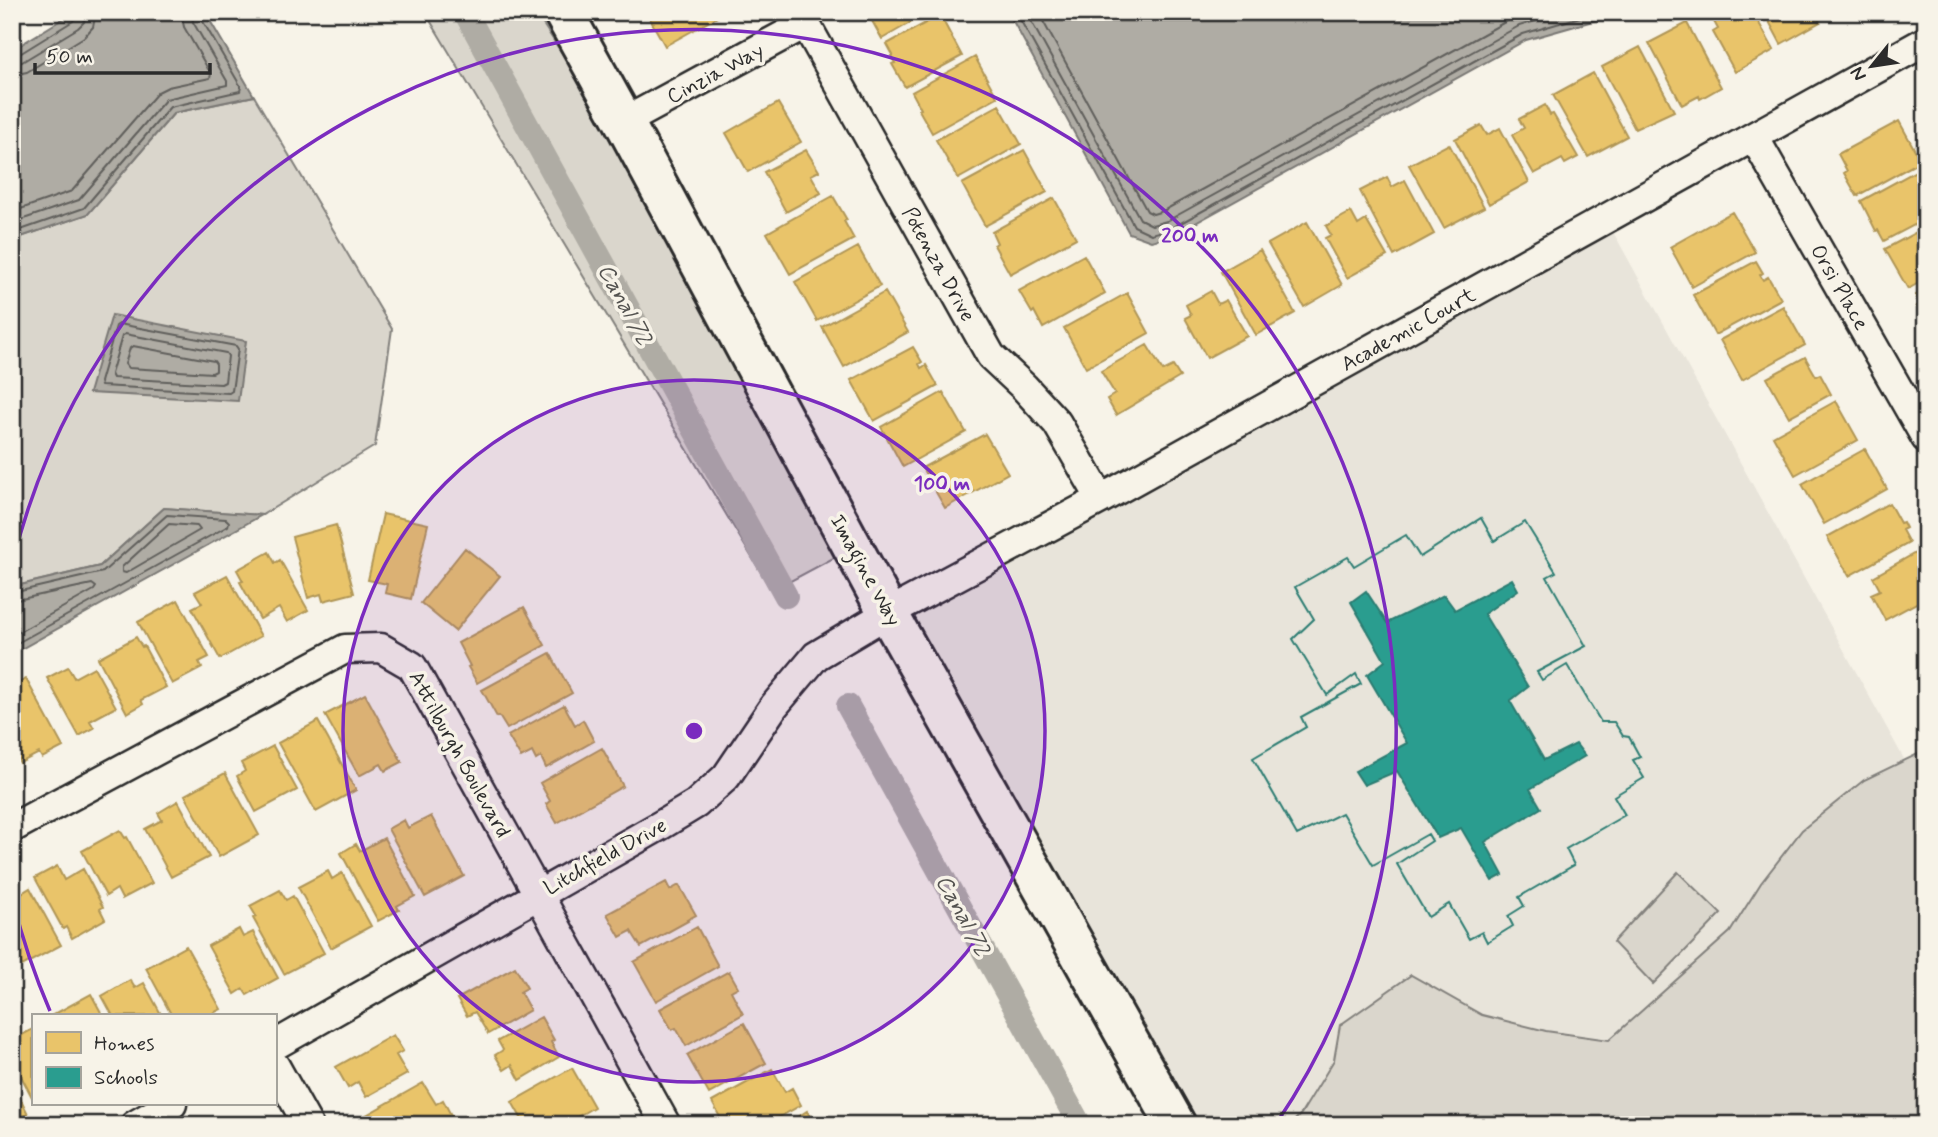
<svg xmlns="http://www.w3.org/2000/svg" width="1938" height="1137" font-family="Mynerve,sans-serif">
	<rect width="100%" height="100%" fill="#f7f3e8"/>
	<filter id="ink" filterUnits="userSpaceOnUse"><feTurbulence type="fractalNoise" baseFrequency=".0143" numOctaves="2"/><feDisplacementMap in="SourceGraphic" scale="14" xChannelSelector="R" yChannelSelector="G"/><feConvolveMatrix kernelMatrix="1 2 1 2 8 2 1 2 1" color-interpolation-filters="sRGB"/></filter>
	<g filter="url(#ink)">
		<!-- built -->
		<path fill="#e8e4da" d="M1606 219 1904 759 1864 780 1730 932 1609 1040 1546 1031 1482 1015 1411 975 1340 1025 1334 1060 1301 1114 1290 1125H1175L888 613Z"/>
		<!-- green -->
		<path fill="#dad6cc" stroke="#82807c" stroke-width="2" d="M425 12H535L619 140 841 554 772 591Z
			M254 96 392 329 375 446 262 515 164 508 100 566 12 587V240L88 214 174 113Z
			M1926 750V1125H1290L1301 1114 1334 1060 1340 1025 1411 975 1482 1015 1546 1031 1609 1040 1730 932 1761 883 1802 830 1864 780Z
			M1678 872 1721 914 1653 984 1613 942Z"/>
		<!-- water -->
		<path fill="#afaca4" stroke="#7a7874" stroke-width="2" d="M74 12H205L254 96 174 113 88 214 12 240V50Z
			M1008 12H1615L1610 16 1526 40 1172 236 1151 241 1129 233Z
			M112 315 246 341 238 401 89 393Z
			M164 508 262 515 12 654V587L100 566Z"/>
		<!-- homes -->
		<path fill="#e9c46a" stroke="#b09657" stroke-width="2" d="M646 12H726L665 46Z
			M867 12H929L882 39Z
			M1727 12H1743L1746 18 1754 14 1774 50 1735 72 1713 32 1718 29 1713 20Z
			M1764 12H1815L1820 22 1781 44Z
			M940 15 962 56 905 87 892 64 895 63 891 56 893 55 887 44Z
			M1687 23 1721 87 1700 99 1699 96 1682 105 1649 43Z
			M1640 47 1674 111 1635 129 1602 67Z
			M975 57 997 97 932 133 919 110 921 109 912 92Z
			M1593 73 1627 136 1588 157 1553 95Z
			M778 103 801 142 748 172 726 133Z
			M999 105 1021 144 958 179 936 140Z
			M1545 105 1550 115 1553 114 1578 157 1565 164 1562 159 1534 174 1512 135 1524 128 1519 119Z
			M1899 121 1921 161 1857 196 1844 173 1847 171 1838 154Z
			M1481 125 1487 135 1500 128 1529 182 1489 204 1455 139Z
			M1449 144 1484 207 1444 228 1409 165Z
			M806 150 819 171 811 175 821 193 786 212 764 172Z
			M1024 150 1047 192 985 226 962 184Z
			M1923 167 1926 171V219L1884 241 1878 230 1876 231 1861 201Z
			M1387 177 1392 187 1405 180 1434 234 1394 256 1360 191Z
			M833 196 847 220 844 221 854 239 790 274 767 233Z
			M1054 198 1076 238 1010 274 994 245 997 243 992 232Z
			M1351 212 1358 225 1366 220 1387 256 1347 278 1325 238 1331 235 1326 226Z
			M1732 212 1755 252 1692 287 1670 247Z
			M1307 222 1342 285 1304 307 1268 244Z
			M1926 227V279L1908 289 1885 249Z
			M858 247 880 286 817 321 795 282Z
			M1260 250 1295 313 1256 335 1221 272Z
			M1084 255 1105 293 1043 328 1034 311 1032 313 1019 291Z
			M1756 261 1763 273 1760 275 1763 280 1768 277 1781 299 1715 335 1693 295Z
			M1926 289V322L1917 306 1921 304 1916 295Z
			M1211 291 1218 304 1226 300 1247 336 1207 358 1185 318 1191 315 1186 305Z
			M885 292 908 332 844 367 822 327Z
			M1127 293 1149 333 1086 368 1064 328Z
			M1783 306 1805 345 1742 380 1720 340Z
			M1147 345 1163 371 1173 366 1180 377 1116 415 1107 399 1115 394 1101 371Z
			M913 347 922 362 919 364 921 368 926 365 938 386 874 421 851 380Z
			M1805 357 1816 376 1820 374 1831 394 1789 417 1767 378Z
			M943 392 966 432 903 467 881 427Z
			M1836 401 1858 440 1795 475 1773 436Z
			M985 434 1008 473 945 508 922 468Z
			M1865 449 1887 489 1824 524 1802 484Z
			M1889 503 1900 523 1903 522 1906 528 1902 530 1909 543 1849 576 1827 537Z
			M383 514 428 524 411 599 385 593 387 584 368 580Z
			M336 525 354 593 323 601 321 594 308 598 292 537Z
			M1926 547V598L1885 620 1871 594 1880 590 1873 577Z
			M465 548 500 576 455 631 421 603Z
			M269 552 275 563 280 560 308 610 287 622 279 608 260 619 240 582 243 581 237 570Z
			M227 575 261 636 220 659 192 608 202 603 195 592Z
			M178 600 209 657 199 662 202 668 172 684 138 622Z
			M524 607 545 645 477 683 468 667 470 666 458 643Z
			M136 637 142 647 144 646 166 687 141 700 143 704 127 713 98 658Z
			M550 653 572 693 507 729 499 716 497 717 482 690Z
			M68 667 74 678 94 667 116 707 90 721 94 728 79 736 47 678Z
			M26 679 63 747 42 758 39 753 20 763 12 748V686Z
			M365 694 402 762 385 771 381 764 359 776 325 715Z
			M564 705 575 725 583 720 594 741 546 768 541 757 536 760 532 752 521 758 508 736Z
			M318 721 356 790 316 812 278 743Z
			M273 746 297 790 256 812 237 776 245 771 241 763Z
			M602 748 623 786 557 823 546 804 550 801 540 783Z
			M225 773 259 835 219 857 185 795Z
			M178 801 209 857 171 877 145 829 162 820 158 813Z
			M431 816 464 876 425 897 388 829 404 820 408 828Z
			M120 830 125 838 127 837 152 883 122 899 117 889 106 896 82 851Z
			M384 838 415 896 397 906 399 910 378 921 341 853 356 844 360 851Z
			M57 866 64 880 83 869 103 907 100 909 105 919 72 938 66 927 63 929 35 878Z
			M328 871 332 879 342 873 371 926 331 948 298 887Z
			M666 882 670 890 679 885 696 915 687 920 688 921 641 947 631 931 620 937 607 914Z
			M17 888 20 894 30 888 61 945 22 966 12 948V891Z
			M280 890 286 900 293 896 324 953 284 974 253 918 256 916 250 906Z
			M697 927 718 966 656 1001 634 962Z
			M239 929 243 937 253 932 278 978 247 995 243 989 235 994 208 946Z
			M186 946 221 1009 208 1016H172L146 968Z
			M515 967 527 988 520 992 530 1010 488 1034 475 1012 467 1016 457 999Z
			M729 971 738 987 731 991 743 1014 686 1046 676 1028 672 1030 660 1009Z
			M130 980 135 988 144 983 162 1016H113L102 996Z
			M91 994 103 1016H51Z
			M541 1017 554 1040 551 1042 559 1057 520 1080 512 1065 504 1070 495 1055 503 1050 498 1041Z
			M744 1023 766 1063 709 1094 687 1055Z
			M33 1029V1099L12 1059V1051L21 1046 16 1038Z
			M393 1035 403 1051 396 1055 407 1074 366 1097 358 1082 348 1088 336 1067Z
			M572 1068 594 1107 563 1125H521L524 1123 512 1102Z
			M772 1069 785 1092 792 1088 801 1105 765 1125H724L712 1102Z
			M12 1081 28 1114 12 1122Z
			M423 1083 436 1104 443 1100 452 1117 438 1125H367L363 1117Z
			M807 1111 815 1125H783L799 1116Z"/>
		<!-- schools -->
		<path fill="#2a9d8f" stroke="#2a7b71" stroke-width="2" fill-rule="evenodd" d="M1481 518 1494 541 1525 522 1556 572 1547 577 1586 646 1537 672 1542 680 1567 665 1601 722H1614L1623 736 1629 737 1640 757 1633 760 1644 778 1614 796 1625 815 1566 849 1574 865 1519 897 1524 906 1508 916 1513 926 1487 942 1482 932 1469 939 1449 904 1428 917 1397 864 1432 841 1428 834 1373 865 1342 813 1297 835 1253 758 1306 727 1301 717 1361 684 1356 674 1327 695 1293 639 1314 619 1295 587 1348 557 1354 566 1406 535 1420 557ZM1512 579 1518 590 1484 614 1528 687 1510 701 1544 760 1576 744 1585 756 1530 789 1541 808 1485 842 1503 875 1492 881 1461 828 1438 838 1397 771 1364 785 1355 771 1407 743 1367 675 1385 661 1351 602 1366 591 1387 623 1444 595 1455 610Z
			M1481 518 1494 541 1525 522 1556 572 1547 577 1586 646 1537 672 1542 680 1567 665 1601 722H1614L1623 736 1629 737 1640 757 1633 760 1644 778 1614 796 1625 815 1566 849 1574 865 1519 897 1524 906 1508 916 1513 926 1487 942 1482 932 1469 939 1449 904 1428 917 1397 864 1432 841 1428 834 1373 865 1342 813 1297 835 1253 758 1306 727 1301 717 1361 684 1356 674 1327 695 1293 639 1314 619 1295 587 1348 557 1354 566 1406 535 1420 557Z"/>
		<g fill="none" stroke-linecap="round" stroke-linejoin="round">
			<!-- shore -->
			<path stroke="#605f5b" stroke-width="2" d="M1016 12 1134 226 1151 234 1170 229 1523 34 1597 12
				M1026 12 1140 219 1152 225 1167 221 1519 26 1566 12
				M1038 12 1147 211 1153 214 1163 211 1514 17 1529 12
				M12 56 18 55 73 21 76 17 77 12
				M12 64 22 62 78 28 84 22 85 12
				M12 75 27 72 84 37 93 27 96 12
				M12 212 72 191 158 92 168 87 210 78 211 74 184 27 181 12
				M12 223 79 200 166 99 227 85V81L193 22 191 12
				M12 233 84 208 170 107 240 91 241 87 201 18 200 12
				M119 324 236 346 238 349 232 391 229 393 101 386 100 382 116 326Z
				M125 334 226 353 228 356 225 382 221 384 113 378 111 374 122 336Z
				M133 346 214 361 216 364V371L212 373 128 368 125 364 130 348Z
				M169 524 197 526 200 530 126 573 122 572V567Z
				M12 593 103 572 167 515 226 519 229 522 228 526 12 646
				M12 601 92 584 96 587 94 590 12 636"/>
			<!-- canal -->
			<path stroke="#afaca4" stroke-width="24" d="M465 12 786 596
				M848 706 1080 1125"/>
			<!-- street casing -->
			<g stroke="#2b2b2b" stroke-width="33">
				<path id="street" d="M799 12 991 356 1024 387 1057 423 1101 499
					M624 122 805 24
					M1754 137 1926 438
					M12 828 345 649 381 648 412 666 666 1125
					M275 1045 663 824 696 804 726 777 774 706 816 656 888 613 1101 499 1926 41
					M275 1066 308 1125
					M135 1125 172 1104"/>
			</g>
			<!-- secondary casing -->
			<g stroke="#2b2b2b" stroke-width="44">
				<path id="secondary" d="M563 12 624 122 888 613 1176 1125"/>
			</g>
			<!-- street -->
			<use href="#street" stroke="#f7f3e8" stroke-width="28"/>
			<!-- secondary -->
			<use href="#secondary" stroke="#f7f3e8" stroke-width="38"/>
		</g>
	</g>
	<!-- distance rings -->
	<circle cx="694" cy="731" r="351" fill="#7b2cbf" fill-opacity=".12"/>
	<g fill="none" stroke="#7b2cbf" stroke-width="3.5">
		<circle cx="694" cy="731" r="351"/>
		<path d="M50 1011A702 702 0 0 1 13 901M13 561A702 702 0 1 1 1276 1124"/>
	</g>
	<g text-anchor="middle" stroke-width="7" stroke-linejoin="round" paint-order="stroke">
		<!-- street labels -->
		<g font-size="21" fill="#2b2b2b" stroke="#f7f3e8">
			<text transform="translate(715 73) rotate(-28)" y="7">Cinzia Way</text>
			<text transform="translate(939 264) rotate(61)" y="7">Potenza Drive</text>
			<text transform="translate(1840 287) rotate(60)" y="7">Orsi Place</text>
			<text transform="translate(1408 329) rotate(-29)" y="7">Academic Court</text>
			<text transform="translate(866 570) rotate(61)" y="7">Imagine Way</text>
			<text transform="translate(460 754) rotate(61)" y="7">Attilburgh Boulevard</text>
			<text transform="translate(605 856) rotate(-29)" y="7">Litchfield Drive</text>
		</g>
		<!-- water labels -->
		<g font-size="23" font-style="italic" fill="#53524f" stroke="#f7f3e8">
			<text transform="translate(626 304) rotate(61)" y="8">Canal 72</text>
			<text transform="translate(964 915) rotate(61)" y="8">Canal 72</text>
		</g>
	</g>
	<circle cx="694" cy="731" r="10" fill="#7b2cbf" stroke="#f7f3e8" stroke-width="3.5"/>
	<g font-size="21" text-anchor="middle" font-weight="bold" fill="#7b2cbf" stroke="#f7f3e8" stroke-width="7" stroke-linejoin="round" paint-order="stroke">
		<text x="1190" y="242">200 m</text>
		<text x="942" y="490">100 m</text>
	</g>
	<!-- margin -->
	<rect width="1938" height="1137" fill="none" stroke="#f7f3e8" stroke-width="42"/>
	<rect x="21" y="21" width="1896" height="1095" fill="none" stroke="#2b2b2b" stroke-width="2.5" filter="url(#ink)"/>
	<!-- legend -->
	<rect x="32" y="1014" width="245" height="91" fill="#f7f3e8" stroke="#a5a39c" stroke-width="2"/>
	<rect x="46" y="1032" width="35" height="21" fill="#e9c46a" stroke="#a5a39c" stroke-width="2"/>
	<text x="94" y="1050" font-size="21" fill="#2b2b2b">Homes</text>
	<rect x="46" y="1067" width="35" height="21" fill="#2a9d8f" stroke="#a5a39c" stroke-width="2"/>
	<text x="94" y="1084" font-size="21" fill="#2b2b2b">Schools</text>
	<!-- north arrow -->
	<g transform="translate(1872 66) rotate(240)" stroke="#f7f3e8" stroke-width="5" paint-order="stroke">
	<path d="M0-5L12 26L0 18L-12 26Z" fill="#2b2b2b"/>
	<text y="-10" font-size="19" font-weight="bold" text-anchor="middle" fill="#2b2b2b">N</text>
	</g>
	<!-- scale -->
	<path d="M35 63v10h175v-10" fill="none" stroke="#2b2b2b" stroke-width="3.5"/>
	<text x="46" y="63" font-size="21" fill="#2b2b2b" stroke="#f7f3e8" stroke-width="5" paint-order="stroke">50 m</text>
</svg>
